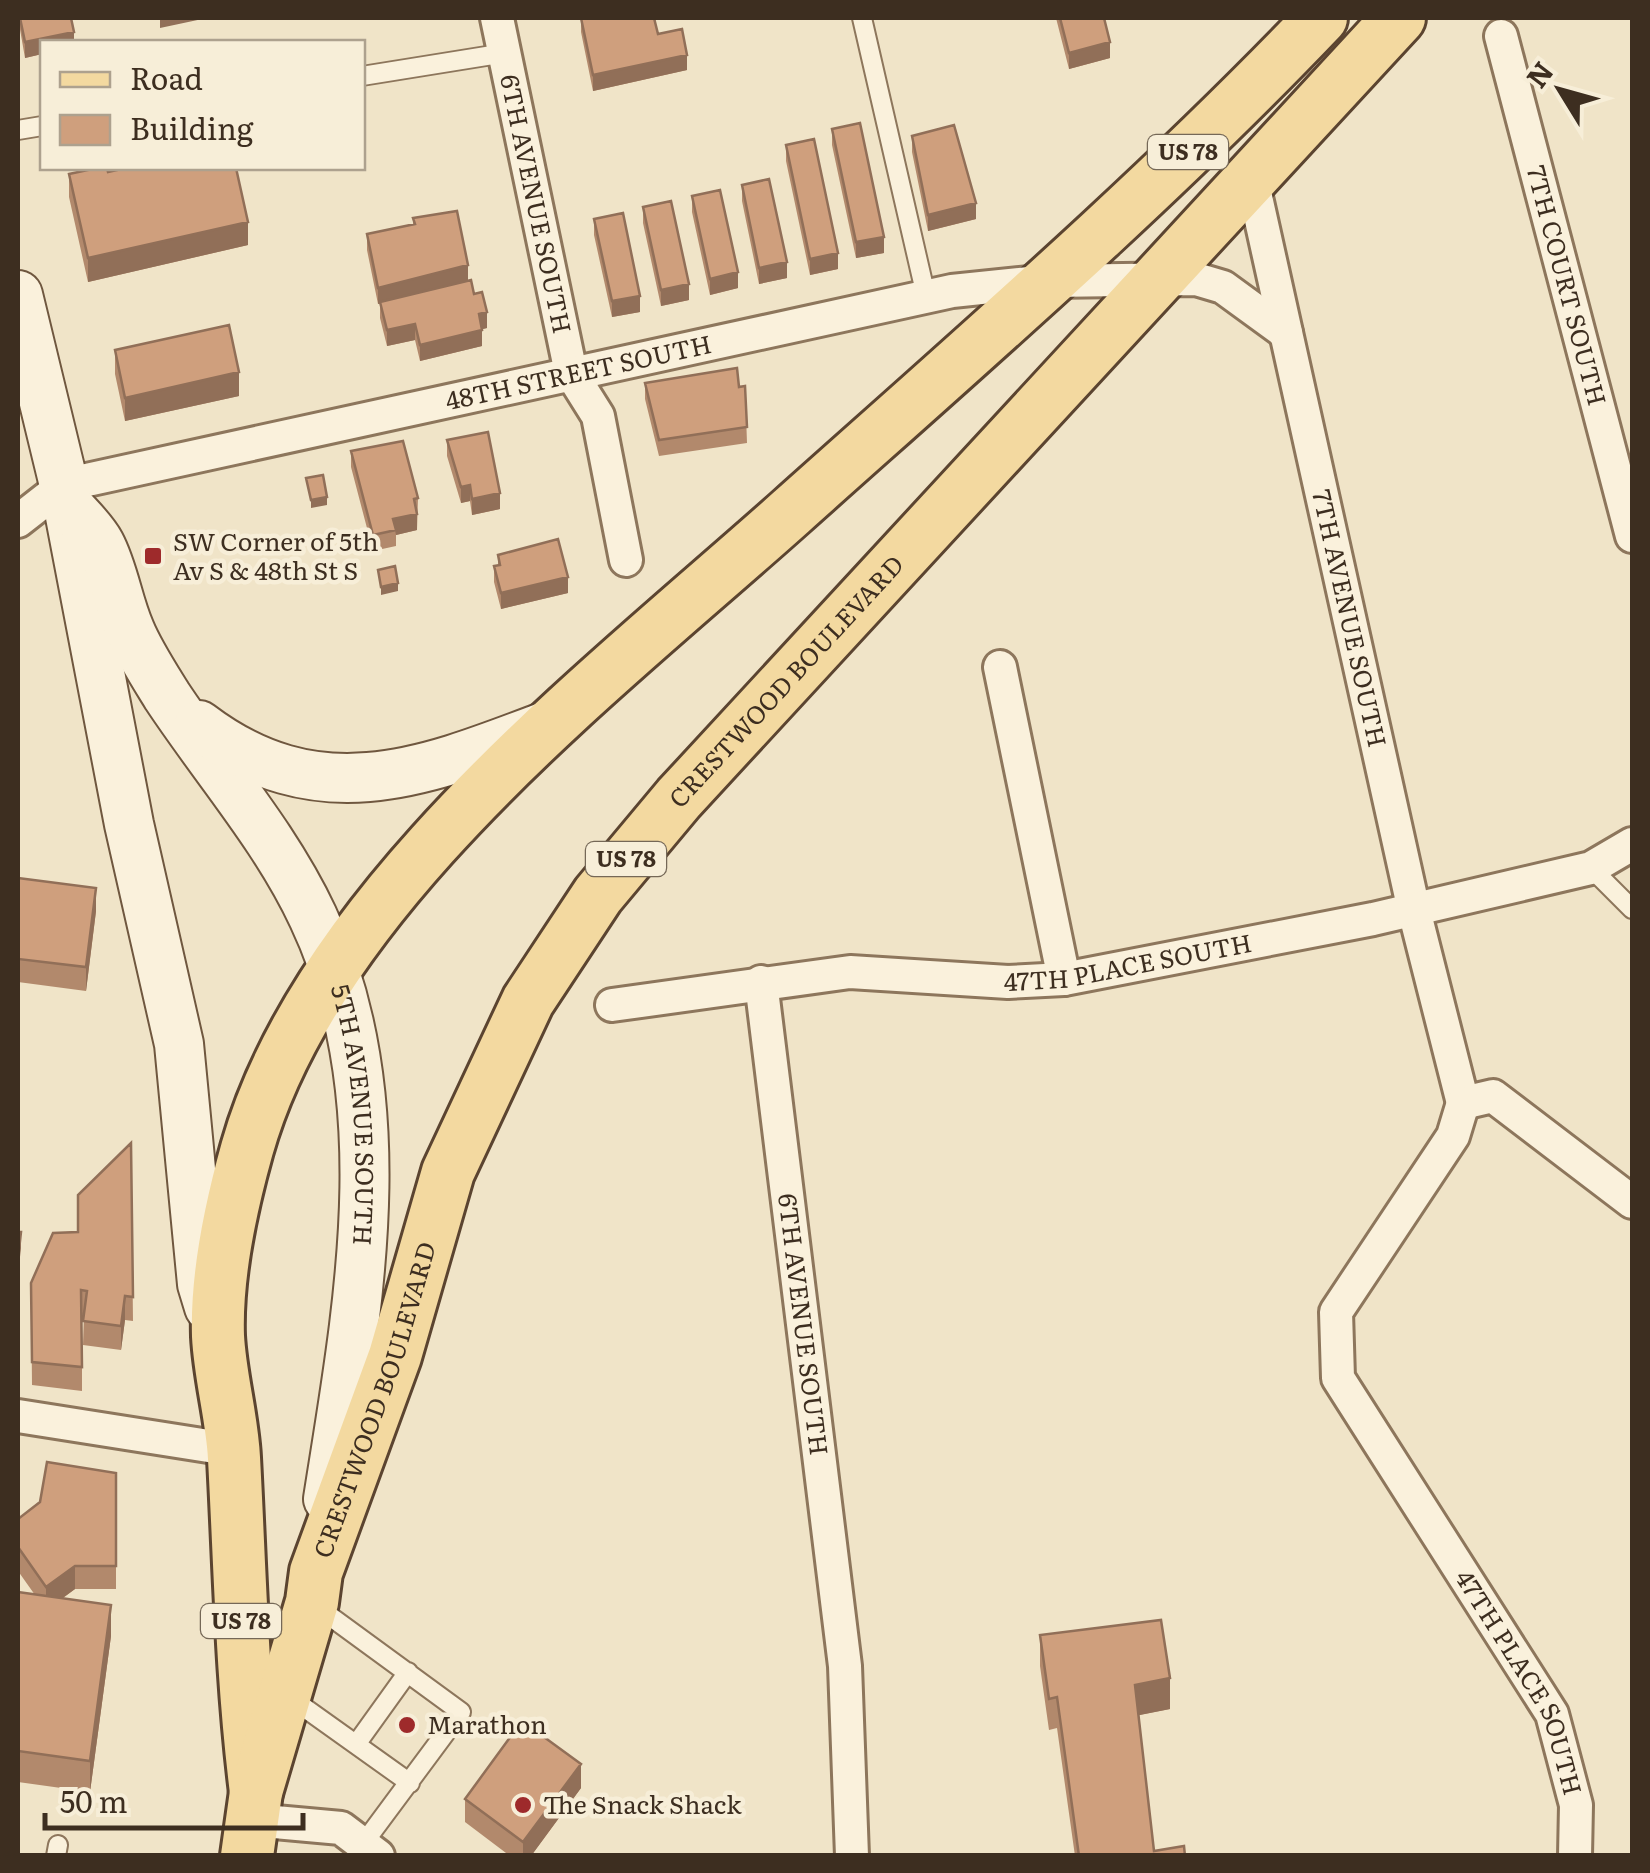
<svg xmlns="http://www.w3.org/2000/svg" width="1650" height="1873" font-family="Literata,serif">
	<rect width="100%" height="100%" fill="#f0e4c8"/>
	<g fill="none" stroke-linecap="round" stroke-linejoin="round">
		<!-- lane casing -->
		<g stroke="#8d765c" stroke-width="22">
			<path id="lane" d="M862 18 926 296
				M362 76 505 53
				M18 130 42 126
				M1591 868 1632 909
				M316 1606 461 1712 363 1844
				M288 1696 410 1783
				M357 1743 408 1672
				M56 1856 58 1845"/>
		</g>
		<!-- street casing -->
		<g stroke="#8d765c" stroke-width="38">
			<g id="street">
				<path id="s1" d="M497 18 571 373 598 416 626 560"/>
				<path id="s2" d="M1501 36 1632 536"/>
				<path id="s3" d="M1252 179 1413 906 1463 1103 1493 1096 1632 1202"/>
				<path id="s4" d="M18 521 64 485 952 291 1049 281 1196 279 1223 287 1286 333"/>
				<path d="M1000 667 1064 979"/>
				<path id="s5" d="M761 982 845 1666 852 1856"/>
				<path id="s6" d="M612 1005 850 972 1008 982 1064 979 1373 919 1591 868 1632 844"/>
				<path id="s7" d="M1463 1103 1453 1136 1336 1312 1338 1378 1552 1714 1576 1805 1575 1856"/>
				<path d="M18 1416 234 1450"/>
				<path d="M253 1820 341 1828 378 1856"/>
			</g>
		</g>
		<!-- secondary casing -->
		<g stroke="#6f573f" stroke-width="52">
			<g id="secondary">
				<path d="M18 295 64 485 129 824 179 1044 202 1284 209 1307"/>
				<path id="s8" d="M66 503C77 516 92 529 100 544 114 570 118 603 130 630 139 652 154 675 167 696 216 770 275 836 313 917 399 1098 358 1309 328 1499"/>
				<path d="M199 725C319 816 425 772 551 724"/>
			</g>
		</g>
		<!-- primary casing -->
		<g stroke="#5b4430" stroke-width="58">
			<g id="primary">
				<path d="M256 1792C242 1681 240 1570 234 1458 232 1417 220 1377 218 1336 216 1276 231 1206 247 1149 318 897 601 682 791 512 971 351 1154 193 1321 18"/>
				<path id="s9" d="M247 1856 256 1792 312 1602 316 1572 395 1356 448 1172 528 1001 598 895 679 798 1399 18"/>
			</g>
		</g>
		<!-- lane -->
		<use href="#lane" stroke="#faf1dc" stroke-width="18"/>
		<!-- street -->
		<use href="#street" stroke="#faf1dc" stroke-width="32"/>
		<!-- secondary -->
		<use href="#secondary" stroke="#faf1dc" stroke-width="48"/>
		<!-- primary -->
		<use href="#primary" stroke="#f3d9a0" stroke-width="52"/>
	</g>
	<!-- wall -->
	<path fill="#b2896c" d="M18 18H71L74 42H42V54L25 58Z
		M581 18 658 34 687 70 593 91 581 32Z
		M1056 18H1104L1110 58 1069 69Z
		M832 129 884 253 856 258 832 145Z
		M912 136 976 219 928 231 912 152Z
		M786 145 838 269 810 275 786 161Z
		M108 172 248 245 88 282 69 197V174Z
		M742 185 787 278 759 284 742 201Z
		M692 196 738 288 710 295 692 212Z
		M643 207 689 300 661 306 643 223Z
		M413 218 468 281 487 328 482 329V346L420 361 415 340 387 346 380 318V303L378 304 367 250V234L413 224Z
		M594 219 640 312 612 317 594 235Z
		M115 350 239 396 125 421 115 374Z
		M645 383 745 386 747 443 659 456 645 399Z
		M447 440 500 509 472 515 470 501 461 503 447 456Z
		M351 451 418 498 417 530 396 535V546L373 551 351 467Z
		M498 555 568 593 501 609 494 582V566L498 565Z
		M18 878 96 911 86 991 18 982Z
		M131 1143 133 1321 125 1320 121 1350 83 1345 84 1314H82V1391L32 1385 31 1283 78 1232Z
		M116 1473V1589H75L63 1598 111 1636 90 1792 18 1782V1592L35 1595 18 1571V1519Z
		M1040 1635 1170 1709 1139 1715 1154 1851 1185 1856H1075L1057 1728 1049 1730 1040 1666Z
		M581 1788 531 1856H510L465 1822V1799Z"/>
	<!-- shaded-wall -->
	<path fill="#916f58" d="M160 18H207L160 28Z
		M74 32V42H42V54L25 58V42Z
		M1110 42V58L1069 69V53Z
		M687 55V70L593 91V75Z
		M976 203V219L928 231V215Z
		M248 222V245L88 282V258Z
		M884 237V253L856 258V242Z
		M838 253V269L810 275V259Z
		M787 262V278L759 284V268Z
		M468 265V281L378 304V288Z
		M738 272V288L710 295V279Z
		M689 284V300L661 306V290Z
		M640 296V312L612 317V301Z
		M487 312V328L479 330V314Z
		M415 324V340L387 346V330Z
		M482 330V346L420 361V345Z
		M239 372V396L125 421V398Z
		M470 485V501L461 503V487Z
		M500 493V509L472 515V499Z
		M327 497V505L311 508V500Z
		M417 514V530L396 535 393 519Z
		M568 577V593L501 609V593Z
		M398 583V591L381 595V587Z
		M96 888V911L86 991V967Z
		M21 1232V1248L18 1275V1259Z
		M125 1296V1320L121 1350V1326Z
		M75 1566V1589L46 1610V1587Z
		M111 1605V1636L90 1792V1761Z
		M1170 1678V1709L1135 1716V1685Z
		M581 1764V1788L531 1856H523V1842Z"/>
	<!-- building -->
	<path fill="#cf9f7d" stroke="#916f58" stroke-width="2.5" d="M20 18H71L74 32 25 42Z
		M581 18H654L658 34 682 29 687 55 593 75Z
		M1060 18H1104L1110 42 1069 53Z
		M860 123 884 237 856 242 832 129Z
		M954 125 976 203 928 215 912 136Z
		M814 139 838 253 810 259 786 145Z
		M97 168H107L108 172 126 168H236L248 222 88 258 69 174Z
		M769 179 787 262 759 268 742 185Z
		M720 190 738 272 710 279 692 196Z
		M671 201 689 284 661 290 643 207Z
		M457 211 468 265 378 288 367 234 415 224 413 218Z
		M623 213 640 296 612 301 594 219Z
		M471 280 474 294 482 292 487 312 479 314 482 330 420 345 415 324 387 330 380 302Z
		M229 325 239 372 125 398 115 350Z
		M737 368 739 387 745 386 747 427 659 440 645 383Z
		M488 432 500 493 472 499 470 485 461 487 447 440Z
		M403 441 418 498 414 499 417 514 393 519 396 530 373 535 351 451Z
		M323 475 327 497 311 500 306 478Z
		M558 539 568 577 501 593 494 566 500 565 498 555Z
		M395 566 398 583 381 587 378 570Z
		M18 878 96 888 86 967 18 959Z
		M131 1143 133 1297 125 1296 121 1326 83 1321 87 1291 81 1290 82 1367 32 1362 31 1283 53 1233 78 1232V1195Z
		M18 1232H21L18 1259Z
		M47 1462 116 1473V1566H75L46 1587 18 1547V1519L40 1502Z
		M18 1592 111 1605 90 1761 18 1751Z
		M1161 1620 1170 1678 1135 1685 1154 1851 1184 1846 1185 1856H1079L1057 1697 1049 1699 1040 1635Z
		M522 1721 581 1764 523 1842 465 1799Z"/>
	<!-- markers -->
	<g fill="#9e2a2b" stroke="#f7eed8" stroke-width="4">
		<rect x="143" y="546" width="20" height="20" rx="5"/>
		<circle cx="407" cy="1725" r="10"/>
		<circle cx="523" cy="1805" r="10"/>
	</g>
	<g text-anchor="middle" stroke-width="9" stroke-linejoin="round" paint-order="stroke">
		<!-- shield labels -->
		<g fill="#f7eed8" stroke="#756857" stroke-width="2.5">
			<rect x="1148" y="135" width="80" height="34" rx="8"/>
			<rect x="586" y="842" width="80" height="34" rx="8"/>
			<rect x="201" y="1604" width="80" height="34" rx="8"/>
		</g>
		<g font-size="22" font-weight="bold" fill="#3d2e20">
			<text x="1188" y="160">US 78</text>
			<text x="626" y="867">US 78</text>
			<text x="241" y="1629">US 78</text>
		</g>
		<!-- street labels -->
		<g font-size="25" fill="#3d2e20" stroke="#f7eed8">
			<text dy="9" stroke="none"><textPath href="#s1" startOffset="190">6TH AVENUE SOUTH</textPath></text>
			<text dy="9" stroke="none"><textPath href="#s2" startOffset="258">7TH COURT SOUTH</textPath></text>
			<text dy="9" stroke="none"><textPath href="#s4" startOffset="585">48TH STREET SOUTH</textPath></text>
			<text dy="9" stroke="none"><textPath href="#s3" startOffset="450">7TH AVENUE SOUTH</textPath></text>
			<text dy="9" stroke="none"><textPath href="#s9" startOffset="1315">CRESTWOOD BOULEVARD</textPath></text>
			<text dy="9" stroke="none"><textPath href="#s6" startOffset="520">47TH PLACE SOUTH</textPath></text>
			<text dy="9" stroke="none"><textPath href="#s8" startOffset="690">5TH AVENUE SOUTH</textPath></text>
			<text dy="9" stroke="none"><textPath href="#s5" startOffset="345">6TH AVENUE SOUTH</textPath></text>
			<text dy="9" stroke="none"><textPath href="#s9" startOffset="475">CRESTWOOD BOULEVARD</textPath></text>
			<text dy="9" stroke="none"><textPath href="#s7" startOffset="668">47TH PLACE SOUTH</textPath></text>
		</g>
		<!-- poi labels -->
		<g font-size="25" fill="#3d2e20" stroke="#f7eed8" text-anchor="start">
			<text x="173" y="551">SW Corner of 5th<tspan x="173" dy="29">Av S &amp; 48th St S</tspan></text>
			<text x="427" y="1734">Marathon</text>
			<text x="543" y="1814">The Snack Shack</text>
		</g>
	</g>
	<!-- border -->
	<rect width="1650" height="1873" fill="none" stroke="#3d2e20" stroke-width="40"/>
	<!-- legend -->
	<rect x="40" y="40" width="325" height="130" fill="#f7eed8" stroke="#ada18e" stroke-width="2.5"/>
	<rect x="60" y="72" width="50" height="15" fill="#f3d9a0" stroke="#ada18e" stroke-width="2.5"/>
	<text x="130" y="90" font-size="30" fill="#3d2e20">Road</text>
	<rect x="60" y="115" width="50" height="30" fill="#cf9f7d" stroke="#ada18e" stroke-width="2.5"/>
	<text x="130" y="140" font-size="30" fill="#3d2e20">Building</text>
	<!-- north arrow -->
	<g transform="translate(1560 90) rotate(307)" stroke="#f7eed8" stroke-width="8" paint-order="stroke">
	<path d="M0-8L18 38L0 25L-18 38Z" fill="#3d2e20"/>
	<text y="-15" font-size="28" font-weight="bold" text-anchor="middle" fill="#3d2e20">N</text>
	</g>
	<!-- scale -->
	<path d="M45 1813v15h258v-15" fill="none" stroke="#3d2e20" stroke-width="5"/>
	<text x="60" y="1813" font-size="30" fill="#3d2e20" stroke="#f7eed8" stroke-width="8" paint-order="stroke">50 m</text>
</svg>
